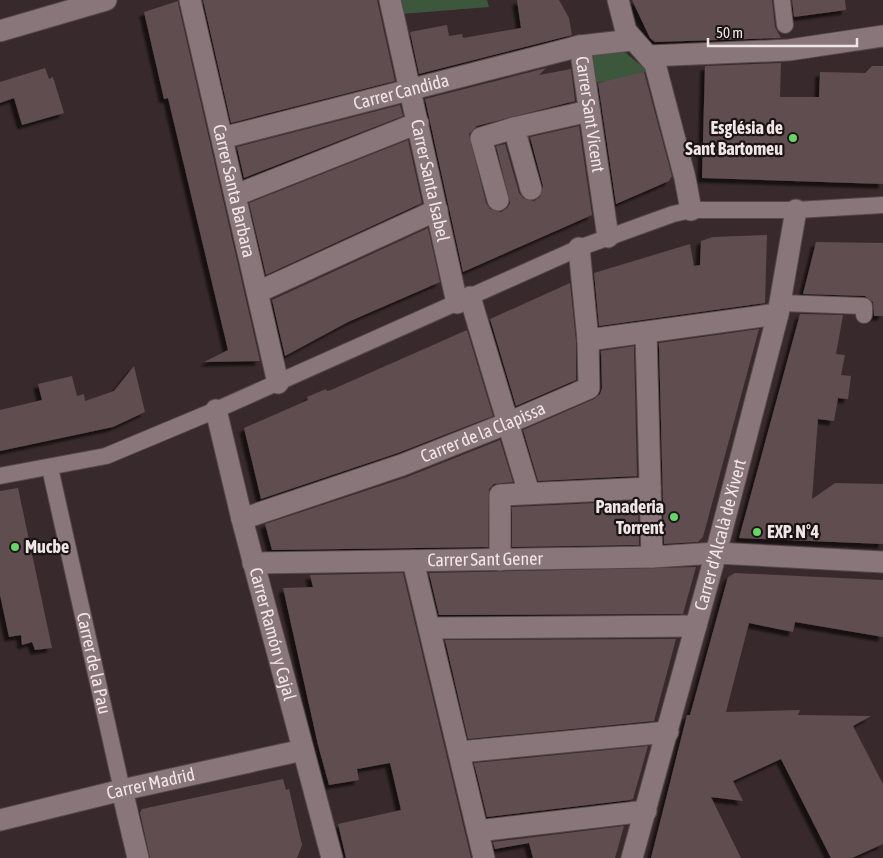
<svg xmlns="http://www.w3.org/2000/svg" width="883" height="858" font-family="'Asap Condensed',sans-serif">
	<defs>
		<filter id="shadow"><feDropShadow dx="-4.5" dy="4.5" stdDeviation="1" flood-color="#0009"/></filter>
	</defs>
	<rect width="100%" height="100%" fill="#38292c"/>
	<!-- green -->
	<path fill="#3d573c" d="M397 0H487L489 7 401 14Z
		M617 46 648 71 622 79 594 83 590 54Z"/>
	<!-- building -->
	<path fill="#5e4d50" filter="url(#shadow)" d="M203 0H377L395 81 231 123Z
		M517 0H559L569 18 572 35 419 74 410 32 447 25 449 36 462 34 463 38 521 28Z
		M632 0H772L775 27 781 38 655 42 650 38Z
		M792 0H845L846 10 794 17Z
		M178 1V3L260 361 204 362 228 350 168 98 164 99 144 12Z
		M781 63 780 97H819L820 72 865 73 872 66H883V184L702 178 705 66Z
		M45 68 49 79 53 77 64 113 22 125 14 98 0 103V82Z
		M546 68 539 75 571 69 575 101 477 126 469 134 486 203 490 209 501 212 507 208 510 203 496 146 505 144 519 193 523 198 534 201 540 197 543 186 530 137 579 126 592 215 463 272 425 99Z
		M644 72 672 176 669 181 616 204 598 83Z
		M400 105 403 116 244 178 237 147Z
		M408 140 422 203 266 275 249 203Z
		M428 228 440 282 348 322 285 356 272 300Z
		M767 235 765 303 599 326 594 273 690 244 694 266 700 265 701 241 713 237Z
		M816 242 883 243V316H874L873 302 865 296 803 294Z
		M570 283 576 341V380L516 406 490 319Z
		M800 314 843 315 836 354 845 355 841 375 851 376 848 399 838 398 834 421 818 419 812 499 835 483 883 484V544L739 538Z
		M759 329 703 537 698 542 664 544 659 343Z
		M467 330 493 416 398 453 261 499 244 428 308 400 307 397 326 389 327 391 331 390Z
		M634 346 637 476 538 481 523 430 594 399 600 394 602 388 601 351Z
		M134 366 145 412 113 427 0 451V410L42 400 38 384 72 376 77 396 84 394 85 401 114 391Z
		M500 440 513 482 494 484 489 489 488 547 272 550 265 524 407 477Z
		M18 488 52 648 35 650 32 642 22 645 21 635 9 637 0 595V491Z
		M638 501 639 545 512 547V507Z
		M696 567 683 614 439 615 429 573Z
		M403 573 471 858H346L338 824 401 810 395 784 390 763 357 769 359 780 329 785 318 745 283 588 313 587 310 575Z
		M735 573 883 580V637L795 622 793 632 749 623 726 712 800 710 798 715 871 716 853 726 883 784V844L852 858H831L781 759 733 781 743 801 711 797 741 858H651L687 715H690L728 577Z
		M676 639 654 721 468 739 445 640Z
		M648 746 633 799 630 800 487 817 474 763Z
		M283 779 286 790 289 789 302 845 297 858H150L140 813 142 809Z
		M624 826 615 858H533L529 843 495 849 493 842Z"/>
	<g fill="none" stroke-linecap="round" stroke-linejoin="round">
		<!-- pedestrian casing -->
		<g stroke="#55484b" stroke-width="18">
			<g id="pedestrian">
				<path d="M782 0 785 25"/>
				<path d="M780 303 864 306V315"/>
				<path id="s1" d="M50 468 122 790"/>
				<path d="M0 476 106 456 216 410 579 248 673 214 691 210H796L883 205"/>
			</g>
		</g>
		<!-- minor casing -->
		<g stroke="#55484b" stroke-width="23">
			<g id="minor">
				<path id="s2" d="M190 0 278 383"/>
				<path id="s3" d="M390 0 457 303"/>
				<path d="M618 0 626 31 655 64 685 178 691 210"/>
				<path d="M0 31 106 0"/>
				<path id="s4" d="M580 46 608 237"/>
				<path d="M649 56 789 50 883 36"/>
				<path id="s5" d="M222 138 580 46 632 40"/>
				<path d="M531 189 514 128 589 111"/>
				<path d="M236 195 418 123"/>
				<path d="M498 200 481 138 514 128"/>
				<path d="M258 292 437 210"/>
				<path d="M470 297 529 493"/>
				<path d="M646 333 652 557"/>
				<path d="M588 340 778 314"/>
				<path id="s6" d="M216 410 242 519 332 858"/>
				<path id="s7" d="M242 519 402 465 508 423 589 388 588 340 579 248"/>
				<path d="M500 560V495L650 488"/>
				<path d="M413 561 484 858"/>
				<path id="s8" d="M253 563 652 557 716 553 883 562"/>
				<path d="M429 628 696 626"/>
				<path d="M459 752 668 732"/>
				<path d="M122 790 138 858"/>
				<path id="s9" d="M0 820 122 790 303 750"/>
				<path d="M478 831 646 811"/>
				<path id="s10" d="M632 858 716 553 778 314 796 210"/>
			</g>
		</g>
		<!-- pedestrian -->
		<use href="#pedestrian" stroke="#89767a" stroke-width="16"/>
		<!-- minor -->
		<use href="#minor" stroke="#89767a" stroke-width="21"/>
	</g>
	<!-- markers -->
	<g fill="#66d466" stroke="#1b1415" stroke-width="2">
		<circle cx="793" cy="138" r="5"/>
		<circle cx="674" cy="517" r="5"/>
		<circle cx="757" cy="532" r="5"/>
		<circle cx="15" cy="547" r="5"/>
	</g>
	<g text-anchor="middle" stroke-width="4.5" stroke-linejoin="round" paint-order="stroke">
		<!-- street labels -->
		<g font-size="18" fill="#f0e5e7" stroke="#1b1415">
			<text dy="6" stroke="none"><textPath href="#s5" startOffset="185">Carrer Candida</textPath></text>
			<text dy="6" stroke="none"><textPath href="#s4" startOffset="69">Carrer Sant Vicent</textPath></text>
			<text dy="6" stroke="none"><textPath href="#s3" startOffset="185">Carrer Santa Isabel</textPath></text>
			<text dy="6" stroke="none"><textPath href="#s2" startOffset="196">Carrer Santa Barbara</textPath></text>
			<text dy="6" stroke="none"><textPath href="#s7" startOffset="256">Carrer de la Clapissa</textPath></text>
			<text dy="6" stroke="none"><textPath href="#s10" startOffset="335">Carrer d'Alcalà de Xivert</textPath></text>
			<text dy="6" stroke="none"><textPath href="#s8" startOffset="232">Carrer Sant Gener</textPath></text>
			<text dy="6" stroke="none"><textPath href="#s6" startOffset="231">Carrer Ramón y Cajal</textPath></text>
			<text dy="6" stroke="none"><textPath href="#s1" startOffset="200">Carrer de la Pau</textPath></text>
			<text dy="6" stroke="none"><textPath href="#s9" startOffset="155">Carrer Madrid</textPath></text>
		</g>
		<!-- poi labels -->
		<g font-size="18" font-weight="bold" fill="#f0e5e7" stroke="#1b1415" text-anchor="end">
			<text x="783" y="134">Església de<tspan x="783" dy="21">Sant Bartomeu</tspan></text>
			<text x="664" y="513">Panaderia<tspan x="664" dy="21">Torrent</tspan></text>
			<text x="767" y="538" text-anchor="start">EXP. N°4</text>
			<text x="25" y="553" text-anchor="start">Mucbe</text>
		</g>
	</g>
	<!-- scale -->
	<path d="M708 38v8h149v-8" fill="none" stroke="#f0e5e7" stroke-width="2.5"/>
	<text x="716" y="38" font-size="15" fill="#f0e5e7" stroke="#1b1415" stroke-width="4" paint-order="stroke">50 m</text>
</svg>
